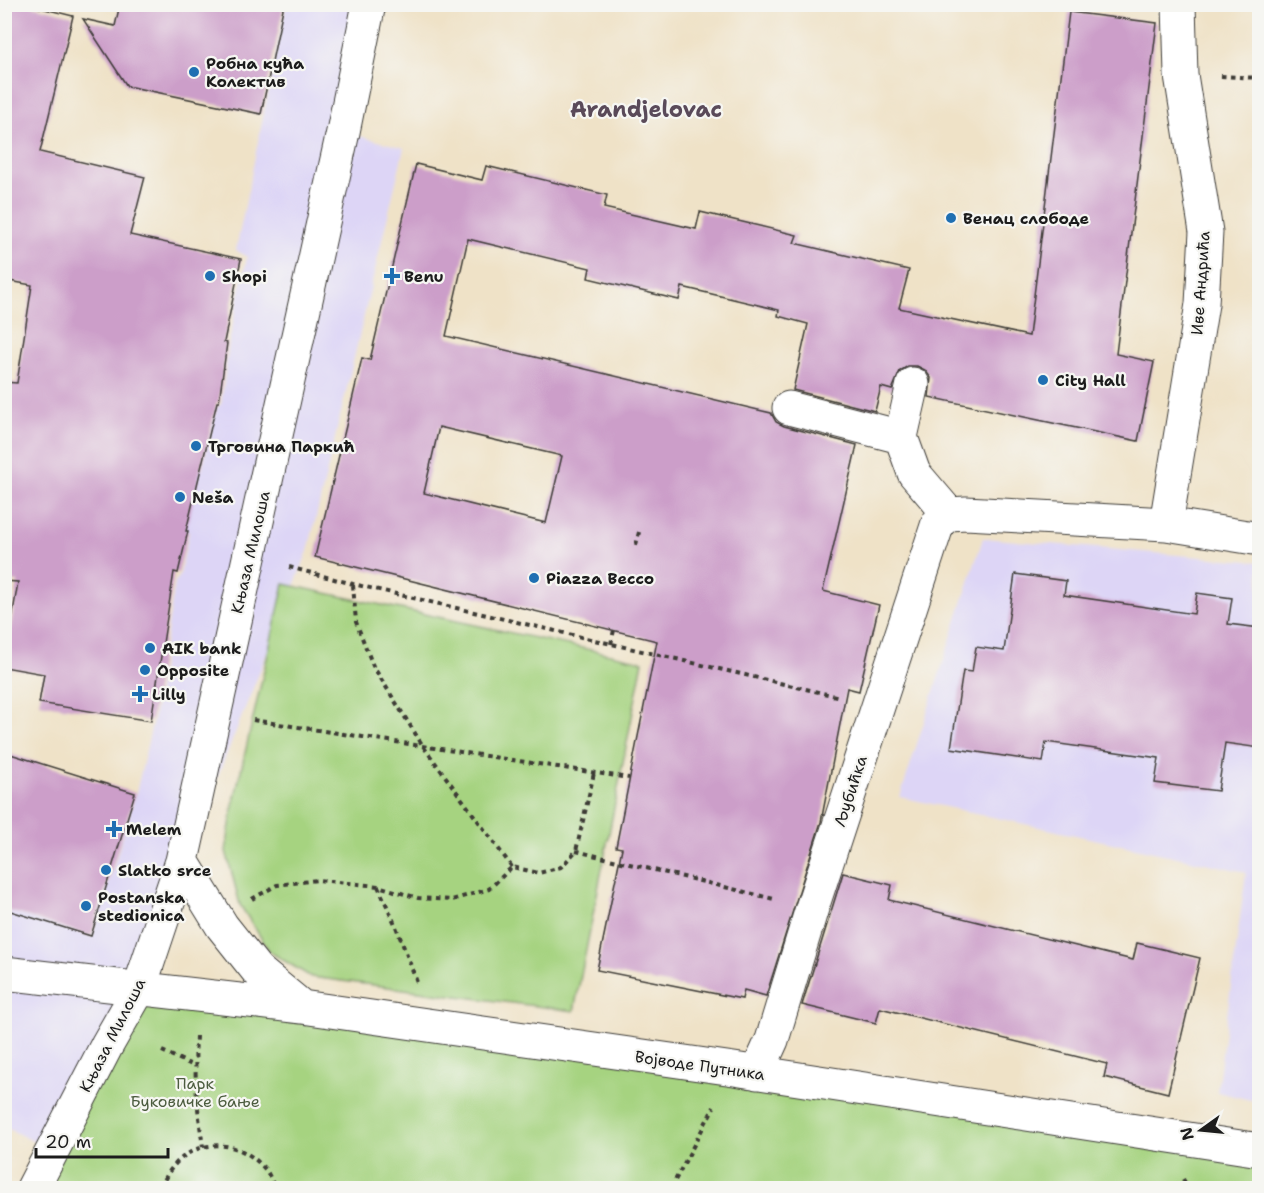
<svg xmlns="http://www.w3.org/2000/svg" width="1264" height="1193" font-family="'Shantell Sans',sans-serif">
	<rect width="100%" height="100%" fill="#f6f6f2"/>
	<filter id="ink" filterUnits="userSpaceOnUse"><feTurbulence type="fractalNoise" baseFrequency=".0167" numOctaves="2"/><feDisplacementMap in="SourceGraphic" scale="12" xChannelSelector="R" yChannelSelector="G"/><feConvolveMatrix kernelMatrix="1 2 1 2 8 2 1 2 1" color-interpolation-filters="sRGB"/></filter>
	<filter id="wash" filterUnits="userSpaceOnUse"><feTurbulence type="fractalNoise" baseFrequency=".008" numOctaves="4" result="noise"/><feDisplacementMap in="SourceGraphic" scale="24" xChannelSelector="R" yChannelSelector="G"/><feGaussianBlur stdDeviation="1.35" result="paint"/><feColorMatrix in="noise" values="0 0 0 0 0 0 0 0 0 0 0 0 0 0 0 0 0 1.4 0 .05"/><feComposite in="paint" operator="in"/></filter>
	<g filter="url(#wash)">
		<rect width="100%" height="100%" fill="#efe2c7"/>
		<!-- built -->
		<path fill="#ddd5f6" d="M286 5H370L344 132 404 148 308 551 147 953 48 1149 5 1127 4 921 9 911 92 937 136 793 153 721 175 582 180 574 189 532 183 529 198 468 202 469 217 407 221 404 229 343 247 257 236 250Z
			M983 538 1259 562V1102L1217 1092 1246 872 900 797Z"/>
		<!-- green -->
		<path fill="#a6d380" stroke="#61784e" stroke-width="1.5" d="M284 584 643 661 574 1011 311 977 270 952 240 905 226 851 233 805Z
			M139 989 1260 1150 1259 1188H35Z"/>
		<g id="blocks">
			<!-- building -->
			<path fill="#cc9ec9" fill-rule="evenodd" d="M4 4H25L73 16 40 152 145 177 130 235 241 259 224 342 227 343 219 402H217L186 531H188L178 573 174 572 151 721 39 703 44 674 4 667 18 582 4 581V382L17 383 32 285 4 280Z
				M120 4H284L261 114 127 86 83 19 115 26Z
				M1069 12 1157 23 1116 354 1154 362 1138 441 929 397 931 378 925 370 917 366H908L900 371 892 390 881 387 875 411 793 390 808 324 778 316 779 310 682 287 679 300 588 278 590 268 468 239 446 336 771 413 776 422 784 426 857 445 823 591 879 605 859 691 847 688 821 822 766 996 744 990 742 999 597 970 622 848 616 847 657 641 315 557 362 358 370 360 416 164 482 180 486 166 607 195 604 208 696 229 700 212 797 235 794 243 909 270 899 308 1029 336ZM439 427 562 456 546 523 424 493Z
				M1015 574 1066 581 1064 595 1194 614 1197 593 1232 598 1228 624 1260 628V748L1225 743 1218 791 1155 783 1159 758 1046 742 1043 762 951 748 963 671 972 672 976 647 1004 651Z
				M4 752 135 793 91 936 4 909Z
				M843 873 892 885 889 900 1133 960 1137 943 1200 958 1168 1093 1104 1077 1107 1064 880 1008 876 1023 802 1005Z"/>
		</g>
	</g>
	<g filter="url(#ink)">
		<use href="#blocks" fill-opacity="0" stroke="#3c3a36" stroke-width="1.5"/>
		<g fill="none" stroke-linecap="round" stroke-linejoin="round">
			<!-- minor casing -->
			<g stroke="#3c3a36" stroke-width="35">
				<path id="minor" d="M913 384 901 437 914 473 949 514
					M789 408 901 437
					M1166 524 1202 304 1206 232 1181 75 1179 4
					M182 861 222 926 257 970 302 1007
					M4 973 302 1007 734 1069 1260 1150
					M757 1073 772 1040 812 908 938 523 949 514 966 513 1166 524 1260 539
					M33 1188 107 1045 139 989 182 861 343 132 369 4"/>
			</g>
			<!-- path -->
			<path stroke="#3c3a36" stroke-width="4" stroke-dasharray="4.5 4.5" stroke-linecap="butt" d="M1221 76 1260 78
				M636 545 639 532
				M289 567 353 584 840 697
				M353 585 356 622 373 666 423 746 512 867
				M611 644 614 630
				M253 720 629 778
				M576 851 774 899
				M378 886 395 924 417 982
				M252 899 277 885 318 880 378 886 418 898 452 900 489 889 512 867 539 873 561 867 576 851 594 773
				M196 1036C194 1076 197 1106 203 1147
				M162 1051 194 1066
				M1183 1179 1188 1188
				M161 1188C177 1142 231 1130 264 1168 269 1173 272 1182 275 1188
				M671 1188 714 1107"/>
			<!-- minor -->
			<use href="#minor" stroke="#fff" stroke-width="33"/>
		</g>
	</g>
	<!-- markers -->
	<g fill="#1f6fb2" stroke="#f6f6f2" stroke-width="2">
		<circle cx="194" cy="72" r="6"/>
		<circle cx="951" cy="218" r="6"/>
		<circle cx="210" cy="276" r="6"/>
		<path d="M389 267h6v6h6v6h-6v6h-6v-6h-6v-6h6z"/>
		<circle cx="1043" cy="380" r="6"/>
		<circle cx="196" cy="446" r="6"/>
		<circle cx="180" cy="497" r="6"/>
		<circle cx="534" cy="578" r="6"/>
		<circle cx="150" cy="648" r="6"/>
		<circle cx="145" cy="670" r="6"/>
		<path d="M137 685h6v6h6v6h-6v6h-6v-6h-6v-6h6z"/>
		<path d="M111 820h6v6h6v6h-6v6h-6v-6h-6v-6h6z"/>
		<circle cx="106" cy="870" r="6"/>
		<circle cx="86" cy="906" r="6"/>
	</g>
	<g text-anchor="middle" stroke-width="4.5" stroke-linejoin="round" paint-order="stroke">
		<!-- poi labels -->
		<g font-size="16" font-weight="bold" fill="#1c1c1c" stroke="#f6f6f2" text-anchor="start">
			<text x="206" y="69">Робна кућа<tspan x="206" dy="18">Колектив</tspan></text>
			<text x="963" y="224">Венац слободе</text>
			<text x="222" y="282">Shopi</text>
			<text x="404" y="282">Benu</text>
			<text x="1055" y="386">City Hall</text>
			<text x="208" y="452">Трговина Паркић</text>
			<text x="192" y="503">Neša</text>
			<text x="546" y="584">Piazza Becco</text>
			<text x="162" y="654">AIK bank</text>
			<text x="157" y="676">Opposite</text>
			<text x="152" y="700">Lilly</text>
			<text x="126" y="835">Melem</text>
			<text x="118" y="876">Slatko srce</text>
			<text x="98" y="903">Postanska<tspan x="98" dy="18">stedionica</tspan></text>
		</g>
		<!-- street labels -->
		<g font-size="16" fill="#1c1c1c" stroke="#f6f6f2">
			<text transform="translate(1200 283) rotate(-86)" y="6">Иве Андрића</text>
			<text transform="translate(250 552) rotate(-77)" y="6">Књаза Милоша</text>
			<text transform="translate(850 791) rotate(-72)" y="6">Љубићка</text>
			<text transform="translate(112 1035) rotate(-63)" y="6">Књаза Милоша</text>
			<text transform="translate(700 1065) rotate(8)" y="6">Војводе Путника</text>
		</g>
		<!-- park labels -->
		<g font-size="16" fill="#4c5c3f" stroke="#f6f6f2">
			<text x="195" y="1089">Парк<tspan x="195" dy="18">Буковичке бање</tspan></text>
		</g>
		<!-- district labels -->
		<g font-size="22" font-weight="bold" fill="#5a4a59" stroke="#f6f6f2">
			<text x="646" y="117">Arandjelovac</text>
		</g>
	</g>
	<!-- margin -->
	<rect width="1264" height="1193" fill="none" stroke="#f6f6f2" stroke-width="24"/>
	<!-- north arrow -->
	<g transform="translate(1201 1130) rotate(255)" stroke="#f6f6f2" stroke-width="4.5" paint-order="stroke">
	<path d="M0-4.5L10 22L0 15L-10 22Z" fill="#1c1c1c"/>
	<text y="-9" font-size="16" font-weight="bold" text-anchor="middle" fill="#1c1c1c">N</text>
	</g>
	<!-- scale -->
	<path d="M36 1148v9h132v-9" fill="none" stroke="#1c1c1c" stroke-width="3"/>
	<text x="45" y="1148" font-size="18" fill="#1c1c1c" stroke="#f6f6f2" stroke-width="4.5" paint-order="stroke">20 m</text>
</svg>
